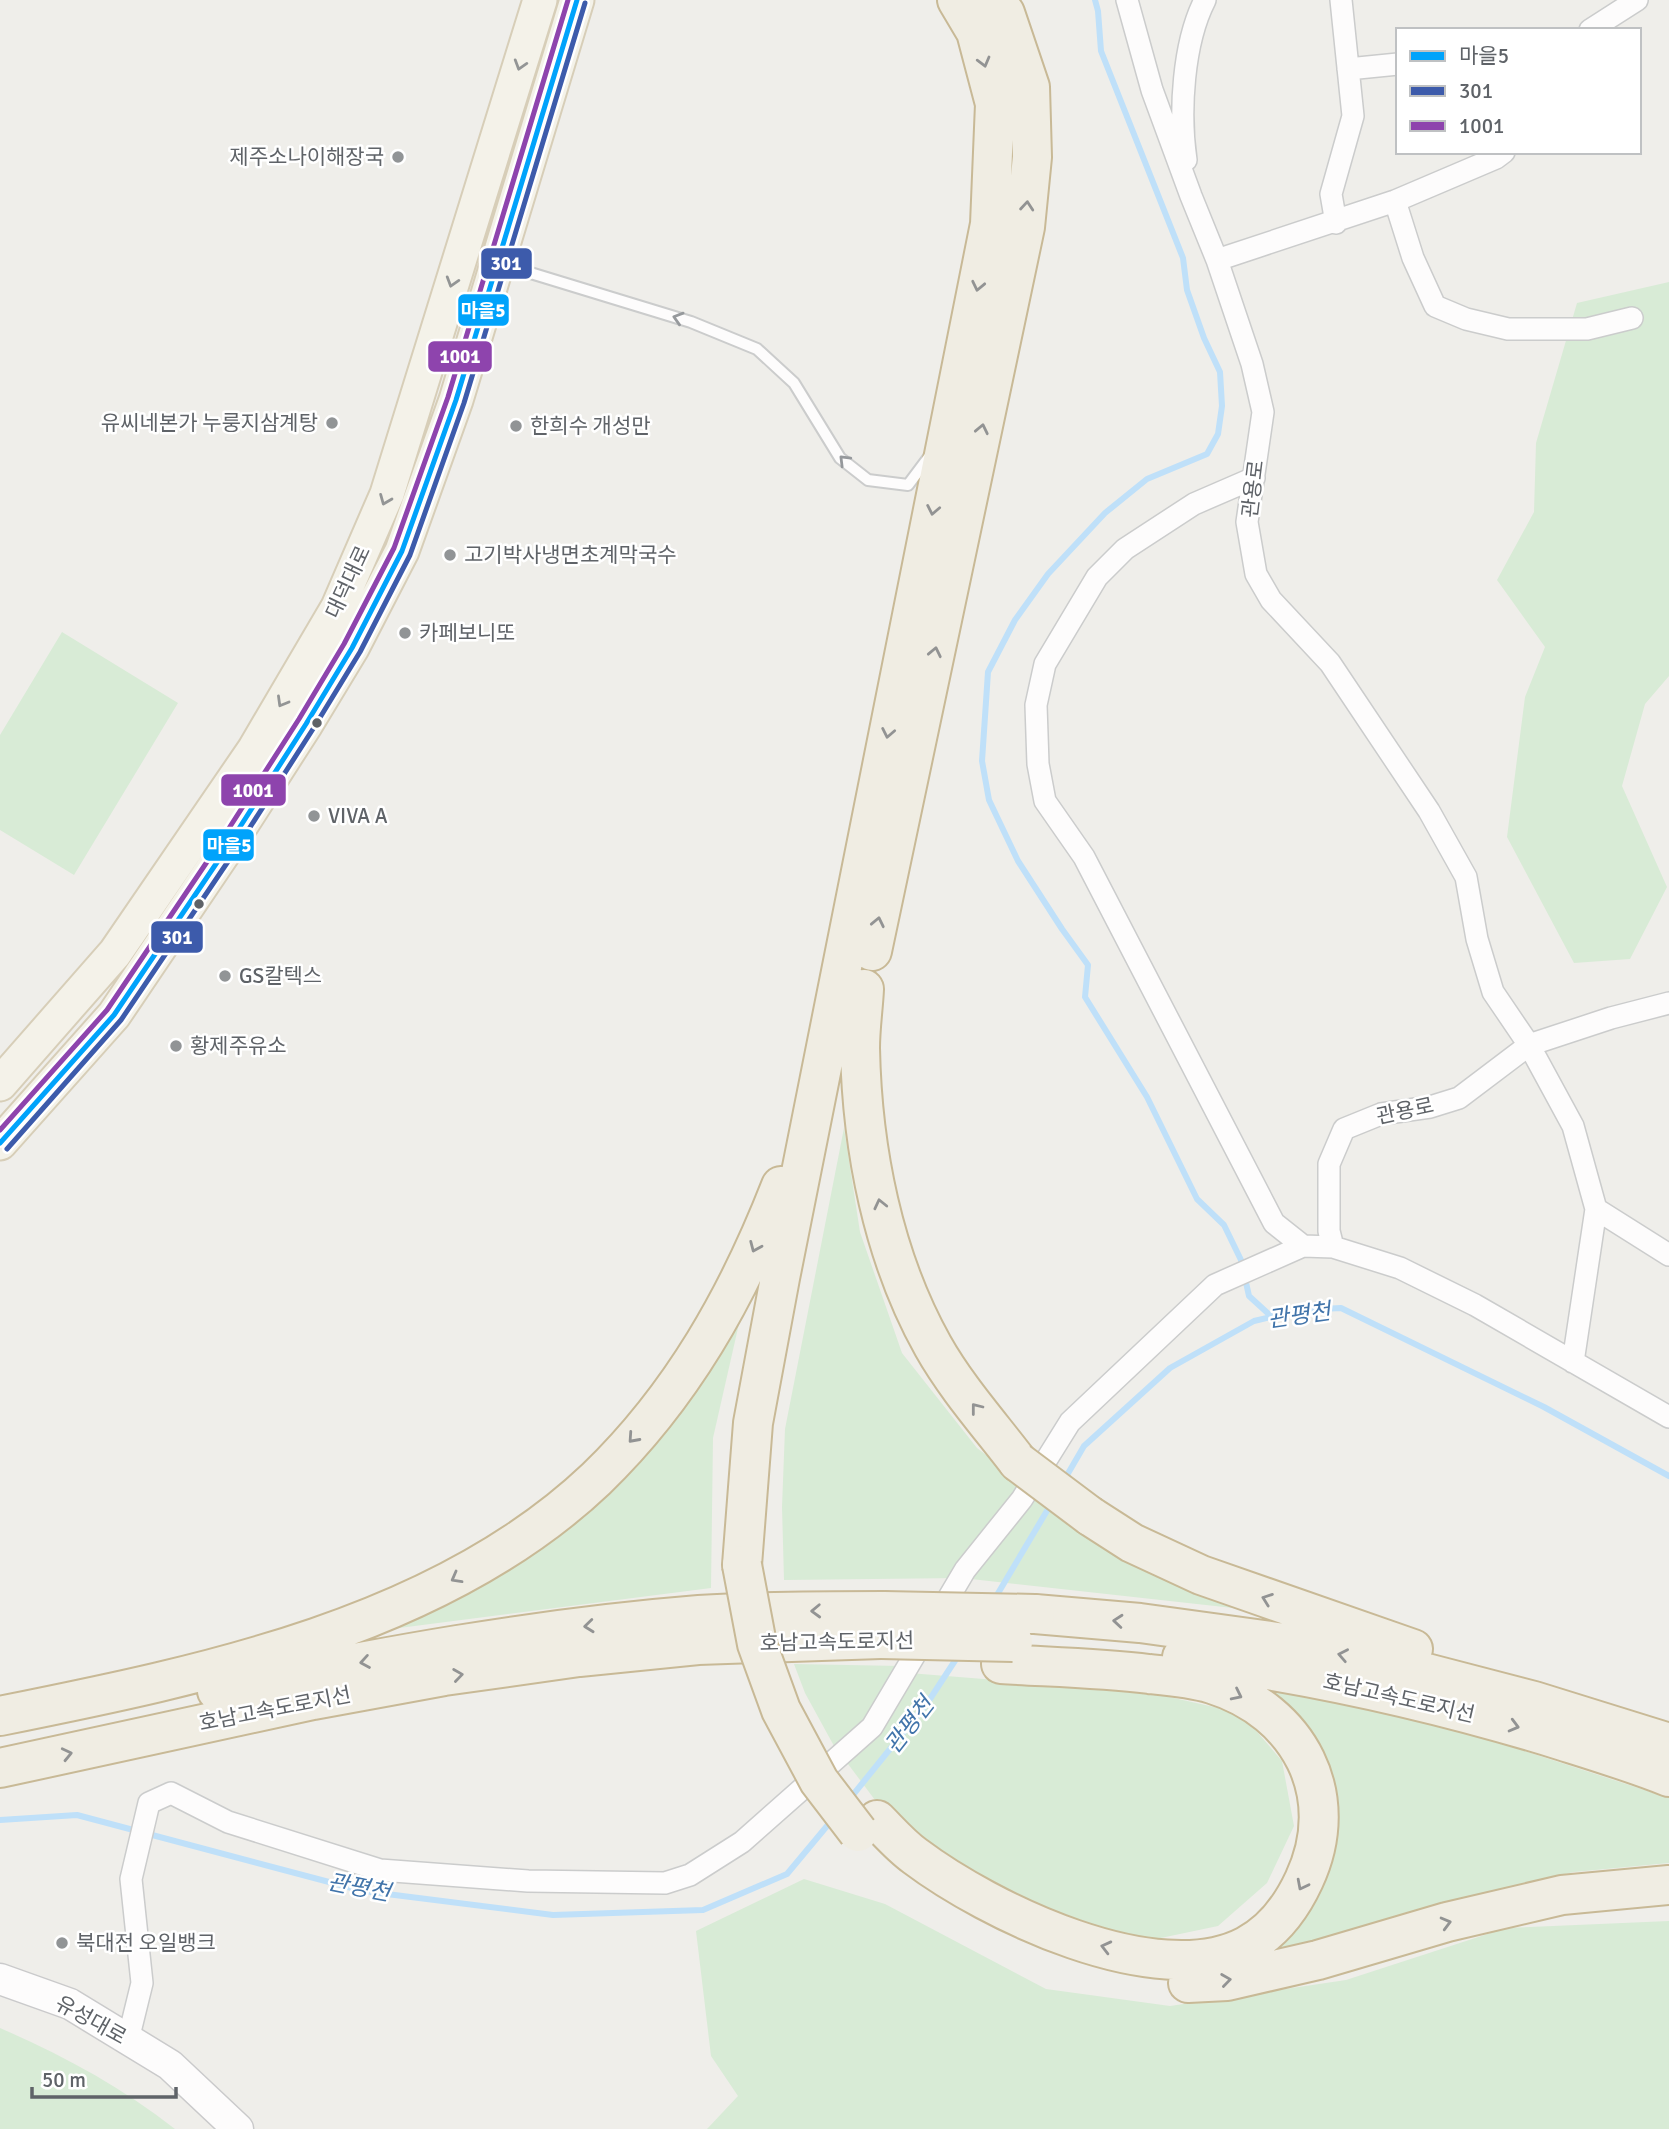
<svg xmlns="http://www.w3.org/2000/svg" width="1669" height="2129" font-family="Signika,'Noto Sans KR',sans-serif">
	<rect width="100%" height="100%" fill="#efeeea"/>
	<!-- green -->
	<path fill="#d8ebd6" d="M1669 282V676L1645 704 1622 786 1667 887 1630 959 1574 963 1507 837 1525 697 1545 647 1497 580 1534 512 1536 443 1577 303Z
		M62 632 178 703 74 875 0 830V735Z
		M844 1128 860 1232 902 1353 977 1448 1097 1540 1251 1610 962 1578 784 1580 782 1507 785 1429Z
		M743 1306 713 1438 711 1588 368 1632 477 1579Z
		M794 1664 901 1666 867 1724 834 1746 805 1693Z
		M909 1673 1147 1692 1241 1713 1282 1761 1294 1826 1267 1883 1218 1926 1156 1939 1067 1924 995 1895 890 1820 845 1760Z
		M1266 1687 1391 1712 1482 1737 1669 1798V1863L1574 1872 1439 1903 1318 1944 1243 1958 1301 1903 1304 1727Z
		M804 1879 885 1904 1046 1989 1170 2006 1346 1980 1506 1928 1669 1921V2129H707L738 2096 711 2056 696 1931Z
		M0 2028C62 2055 122 2087 175 2129H0Z"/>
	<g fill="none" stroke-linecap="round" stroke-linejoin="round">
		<!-- stream -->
		<path stroke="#bfe0f9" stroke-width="6" d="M1095 0 1098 11 1101 51 1183 258 1187 290 1204 338 1220 372 1222 406 1218 434 1207 454 1147 479 1105 513 1048 574 1015 620 988 672 982 761 989 800 1018 861 1062 929 1088 965 1085 997 1147 1097 1197 1199 1224 1225 1241 1260 1249 1296 1272 1317
			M1063 1482 1084 1446 1170 1368 1254 1321 1301 1310 1341 1308 1544 1407 1669 1476
			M994 1600 1051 1504
			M848 1801 928 1702 960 1653
			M0 1820 77 1815 363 1891 553 1915 703 1910 787 1874 832 1820"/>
		<!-- service casing -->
		<g stroke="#cbcccc" stroke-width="14">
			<path id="service" d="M501 264 691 322 757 349 794 383 840 458 868 480 908 485 929 457"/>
		</g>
		<!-- minor casing -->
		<g stroke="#cbcccc" stroke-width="24">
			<path id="minor" d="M1127 0 1152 90 1191 196 1217 260 1252 364 1263 412 1247 522 1256 574 1271 600 1330 663 1429 811 1466 877 1477 939 1493 992 1529 1045 1573 1126 1596 1209 1573 1362
				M1590 30 1637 0
				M1348 69 1398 64
				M1186 160C1179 112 1183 43 1205 0
				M1395 201 1413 258 1435 306 1466 319 1508 329H1587L1632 318
				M1336 223 1331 194 1353 116 1341 0
				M1217 260 1395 201 1496 158 1504 152
				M1254 478 1194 504 1125 549 1097 577 1045 664 1036 705 1038 764 1045 801 1084 857 1274 1223 1303 1246 1333 1247 1400 1268 1475 1305 1669 1417
				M1596 1209 1669 1255
				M1333 1247 1329 1231V1164L1344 1129 1381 1114 1430 1107 1459 1098 1529 1045 1611 1018 1669 1003
				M128 2040 142 1983 131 1879 149 1803 171 1793 228 1822 380 1870 528 1881 665 1883 690 1875 742 1842 872 1727 965 1570 1022 1499 1070 1422 1215 1285 1303 1246"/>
		</g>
		<!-- secondary casing -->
		<g stroke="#cacacb" stroke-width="33">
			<path id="secondary" d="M0 1979 70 2004 170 2065 238 2129"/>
		</g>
		<!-- primary casing -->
		<g stroke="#d7ceb8" stroke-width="37">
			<path id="primary" d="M0 1084 115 953 254 750 338 607 387 494 540 0
				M0 1143 114 1015 222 855 306 724 352 648 402 551 456 400 577 0"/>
		</g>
		<!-- motorway casing -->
		<g stroke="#c8b996" stroke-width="42">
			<path id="motorway" d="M872 951 1025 227 1032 157 1030 87 1005 13 995 0
				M864 989C863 1009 860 1028 860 1048 862 1149 883 1257 933 1346 956 1387 989 1424 1018 1462
				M1090 1516 1132 1543 1201 1575 1413 1649
				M742 1565 753 1423 780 1278 990 224 995 104 976 32 957 0
				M1035 1614 1140 1623 1277 1642 1411 1669 1534 1701 1669 1743
				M1182 1657C1311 1674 1438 1702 1563 1741 1598 1752 1634 1763 1669 1777
				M217 1691C376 1657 537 1628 699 1615 760 1611 823 1611 884 1611
				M0 1716C204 1675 440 1627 596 1479 682 1396 738 1296 781 1186
				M0 1768 313 1700 444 1676 579 1657 698 1645 881 1639
				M877 1820C889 1832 901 1846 915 1856 988 1911 1156 1993 1246 1946 1273 1932 1291 1908 1304 1880 1344 1795 1299 1711 1212 1684 1192 1678 1169 1676 1149 1674 1100 1668 1050 1667 1001 1664
				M1188 1983 1227 1981 1318 1960 1447 1922 1562 1895 1669 1885"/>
		</g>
		<!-- service -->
		<use href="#service" stroke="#fdfcfc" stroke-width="10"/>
		<!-- minor -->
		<use href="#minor" stroke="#fdfcfc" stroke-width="21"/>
		<!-- secondary -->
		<use href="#secondary" stroke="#fdfcfc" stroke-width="30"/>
		<!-- primary -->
		<use href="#primary" stroke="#f4f2e9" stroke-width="33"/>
		<!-- motorway -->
		<use href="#motorway" stroke="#f0ede3" stroke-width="38"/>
		<!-- motorway-bridge casing -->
		<g stroke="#c8b996" stroke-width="42" stroke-linecap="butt">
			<path id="motorway-bridge" d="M1018 1462 1090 1516
				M742 1565 757 1644 781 1710 819 1781 858 1832
				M884 1611 1035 1614
				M881 1639 1013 1642"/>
		</g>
		<!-- motorway-bridge -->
		<use href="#motorway-bridge" stroke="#f0ede3" stroke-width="38"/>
		<!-- bus-1 casing -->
		<g stroke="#fff" stroke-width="10">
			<path id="bus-1" d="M0 1143 114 1015 222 855 306 724 352 648 402 551 456 400 577 0"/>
		</g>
		<!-- bus-2 casing -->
		<g stroke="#fff" stroke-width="10">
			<path id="bus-2" d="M7 1149 121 1020 229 860 313 729 360 652 410 555 464 403 585 3"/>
		</g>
		<!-- bus-3 casing -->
		<g stroke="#fff" stroke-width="10">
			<path id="bus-3" d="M0 1130 107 1010 215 850 299 719 344 644 394 548 448 397 568 0"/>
		</g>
		<!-- bus-1 -->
		<use href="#bus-1" stroke="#00a3fb" stroke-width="5"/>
		<!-- bus-2 -->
		<use href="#bus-2" stroke="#3d5bab" stroke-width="5"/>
		<!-- bus-3 -->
		<use href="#bus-3" stroke="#8e44ad" stroke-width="5"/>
	</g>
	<!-- one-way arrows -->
	<defs><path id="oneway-chevron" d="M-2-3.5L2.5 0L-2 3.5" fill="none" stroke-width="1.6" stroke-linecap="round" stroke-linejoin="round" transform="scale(1.75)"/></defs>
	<g stroke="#929393">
		<use href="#oneway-chevron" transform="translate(984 62) rotate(75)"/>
		<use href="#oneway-chevron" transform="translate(1027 206) rotate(-85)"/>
		<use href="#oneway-chevron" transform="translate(978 286) rotate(102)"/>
		<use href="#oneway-chevron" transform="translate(982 429) rotate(-78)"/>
		<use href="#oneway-chevron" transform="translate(933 510) rotate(101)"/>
		<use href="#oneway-chevron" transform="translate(935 652) rotate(-78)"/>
		<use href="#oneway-chevron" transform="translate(888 733) rotate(101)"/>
		<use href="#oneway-chevron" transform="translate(878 922) rotate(-78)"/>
		<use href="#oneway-chevron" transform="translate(880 1204) rotate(-103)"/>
		<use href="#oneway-chevron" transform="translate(755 1247) rotate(113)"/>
		<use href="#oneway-chevron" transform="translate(976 1408) rotate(-128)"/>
		<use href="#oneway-chevron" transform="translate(633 1438) rotate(132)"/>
		<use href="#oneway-chevron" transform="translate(456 1578) rotate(151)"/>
		<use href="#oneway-chevron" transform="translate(1267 1599) rotate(-160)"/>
		<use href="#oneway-chevron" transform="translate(816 1611) rotate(178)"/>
		<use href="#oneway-chevron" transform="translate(1118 1621) rotate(-175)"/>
		<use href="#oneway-chevron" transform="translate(589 1626) rotate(174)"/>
		<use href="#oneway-chevron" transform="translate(1343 1655) rotate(-169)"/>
		<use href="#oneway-chevron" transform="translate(365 1662) rotate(170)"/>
		<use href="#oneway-chevron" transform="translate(458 1675) rotate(-8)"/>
		<use href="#oneway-chevron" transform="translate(1237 1695) rotate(26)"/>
		<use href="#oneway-chevron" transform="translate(1514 1726) rotate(15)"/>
		<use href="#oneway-chevron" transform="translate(67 1754) rotate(-13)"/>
		<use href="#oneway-chevron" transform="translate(1302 1885) rotate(117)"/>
		<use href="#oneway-chevron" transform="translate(1446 1923) rotate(-15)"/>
		<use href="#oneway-chevron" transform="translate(1106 1947) rotate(-166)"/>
		<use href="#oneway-chevron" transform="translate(1226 1980) rotate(-8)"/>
	</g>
	<g stroke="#939595">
		<use href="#oneway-chevron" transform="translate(520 65) rotate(107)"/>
		<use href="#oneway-chevron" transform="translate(452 282) rotate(107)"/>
		<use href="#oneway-chevron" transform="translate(385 500) rotate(112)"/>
		<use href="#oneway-chevron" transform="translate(282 702) rotate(120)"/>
	</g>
	<g stroke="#96999c">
		<use href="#oneway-chevron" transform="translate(678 318) rotate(-163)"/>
		<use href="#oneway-chevron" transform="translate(844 460) rotate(-135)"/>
	</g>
	<!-- markers -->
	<g fill="#919496" stroke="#fff" stroke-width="2.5">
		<circle cx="398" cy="157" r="7"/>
		<circle cx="332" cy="423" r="7"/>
		<circle cx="516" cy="426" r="7"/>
		<circle cx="450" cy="555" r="7"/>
		<circle cx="405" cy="633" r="7"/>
		<circle cx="314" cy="816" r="7"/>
		<circle cx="225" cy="976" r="7"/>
		<circle cx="176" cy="1046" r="7"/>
		<circle cx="62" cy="1943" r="7"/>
	</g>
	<g fill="#5f6368" stroke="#fff" stroke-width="2.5">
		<circle cx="317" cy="723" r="6"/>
		<circle cx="199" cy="904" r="6"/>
	</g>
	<g text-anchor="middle" stroke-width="5" stroke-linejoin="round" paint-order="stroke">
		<!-- poi labels -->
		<g font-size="21" fill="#5f6368" stroke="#fff" text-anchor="start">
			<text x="384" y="164" text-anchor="end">제주소나이해장국</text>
			<text x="318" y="430" text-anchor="end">유씨네본가 누룽지삼계탕</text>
			<text x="530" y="433">한희수 개성만</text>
			<text x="464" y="562">고기박사냉면초계막국수</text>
			<text x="419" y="640">카페보니또</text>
			<text x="328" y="823">VIVA A</text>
			<text x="239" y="983">GS칼텍스</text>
			<text x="190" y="1053">황제주유소</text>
			<text x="76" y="1950">북대전 오일뱅크</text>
		</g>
		<!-- street labels -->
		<g font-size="21" fill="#5f6368" stroke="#fff">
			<text transform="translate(1253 489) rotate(-83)" y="7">관용로</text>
			<text transform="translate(348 582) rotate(-65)" y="7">대덕대로</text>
			<text transform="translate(1405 1111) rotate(-12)" y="7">관용로</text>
			<text transform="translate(837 1642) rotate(-1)" y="7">호남고속도로지선</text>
			<text transform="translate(1399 1698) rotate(13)" y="7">호남고속도로지선</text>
			<text transform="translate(275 1709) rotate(-11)" y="7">호남고속도로지선</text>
			<text transform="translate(91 2020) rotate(29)" y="7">유성대로</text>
		</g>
		<!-- water labels -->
		<g font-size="23" font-style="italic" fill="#4174aa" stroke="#fff">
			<text transform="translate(1299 1315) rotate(-8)" y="8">관평천</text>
			<text transform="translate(909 1725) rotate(-52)" y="8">관평천</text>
			<text transform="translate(359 1887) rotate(11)" y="8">관평천</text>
		</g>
	</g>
	<g stroke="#fff" stroke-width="2.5">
		<rect x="480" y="247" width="53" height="33" rx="7" fill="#3d5bab"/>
		<rect x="457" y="293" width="53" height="34" rx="7" fill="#00a3fb"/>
		<rect x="427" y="340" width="66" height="33" rx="7" fill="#8e44ad"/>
		<rect x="220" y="773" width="67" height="34" rx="7" fill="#8e44ad"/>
		<rect x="202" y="828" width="53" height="34" rx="7" fill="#00a3fb"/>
		<rect x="150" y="920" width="54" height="34" rx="7" fill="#3d5bab"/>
	</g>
	<g font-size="19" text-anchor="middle" font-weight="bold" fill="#fff">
		<text x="506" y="270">301</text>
		<text x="483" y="317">마을5</text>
		<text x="460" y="363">1001</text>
		<text x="253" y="797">1001</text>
		<text x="229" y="852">마을5</text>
		<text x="177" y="944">301</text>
	</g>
	<!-- legend -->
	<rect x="1396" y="28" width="245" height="126" fill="#ffffff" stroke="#bfc1c3" stroke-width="2"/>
	<rect x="1410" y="51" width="35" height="10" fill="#00a3fb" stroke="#bfc1c3" stroke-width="2"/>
	<text x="1459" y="63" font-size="21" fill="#5f6368">마을5</text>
	<rect x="1410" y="86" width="35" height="10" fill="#3d5bab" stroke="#bfc1c3" stroke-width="2"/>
	<text x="1459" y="98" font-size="21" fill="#5f6368">301</text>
	<rect x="1410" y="121" width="35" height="10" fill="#8e44ad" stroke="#bfc1c3" stroke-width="2"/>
	<text x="1459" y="133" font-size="21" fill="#5f6368">1001</text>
	<!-- scale -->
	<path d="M32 2087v10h144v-10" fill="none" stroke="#5f6368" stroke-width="3.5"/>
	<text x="42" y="2087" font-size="21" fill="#5f6368" stroke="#ffffff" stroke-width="5" paint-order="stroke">50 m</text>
</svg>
